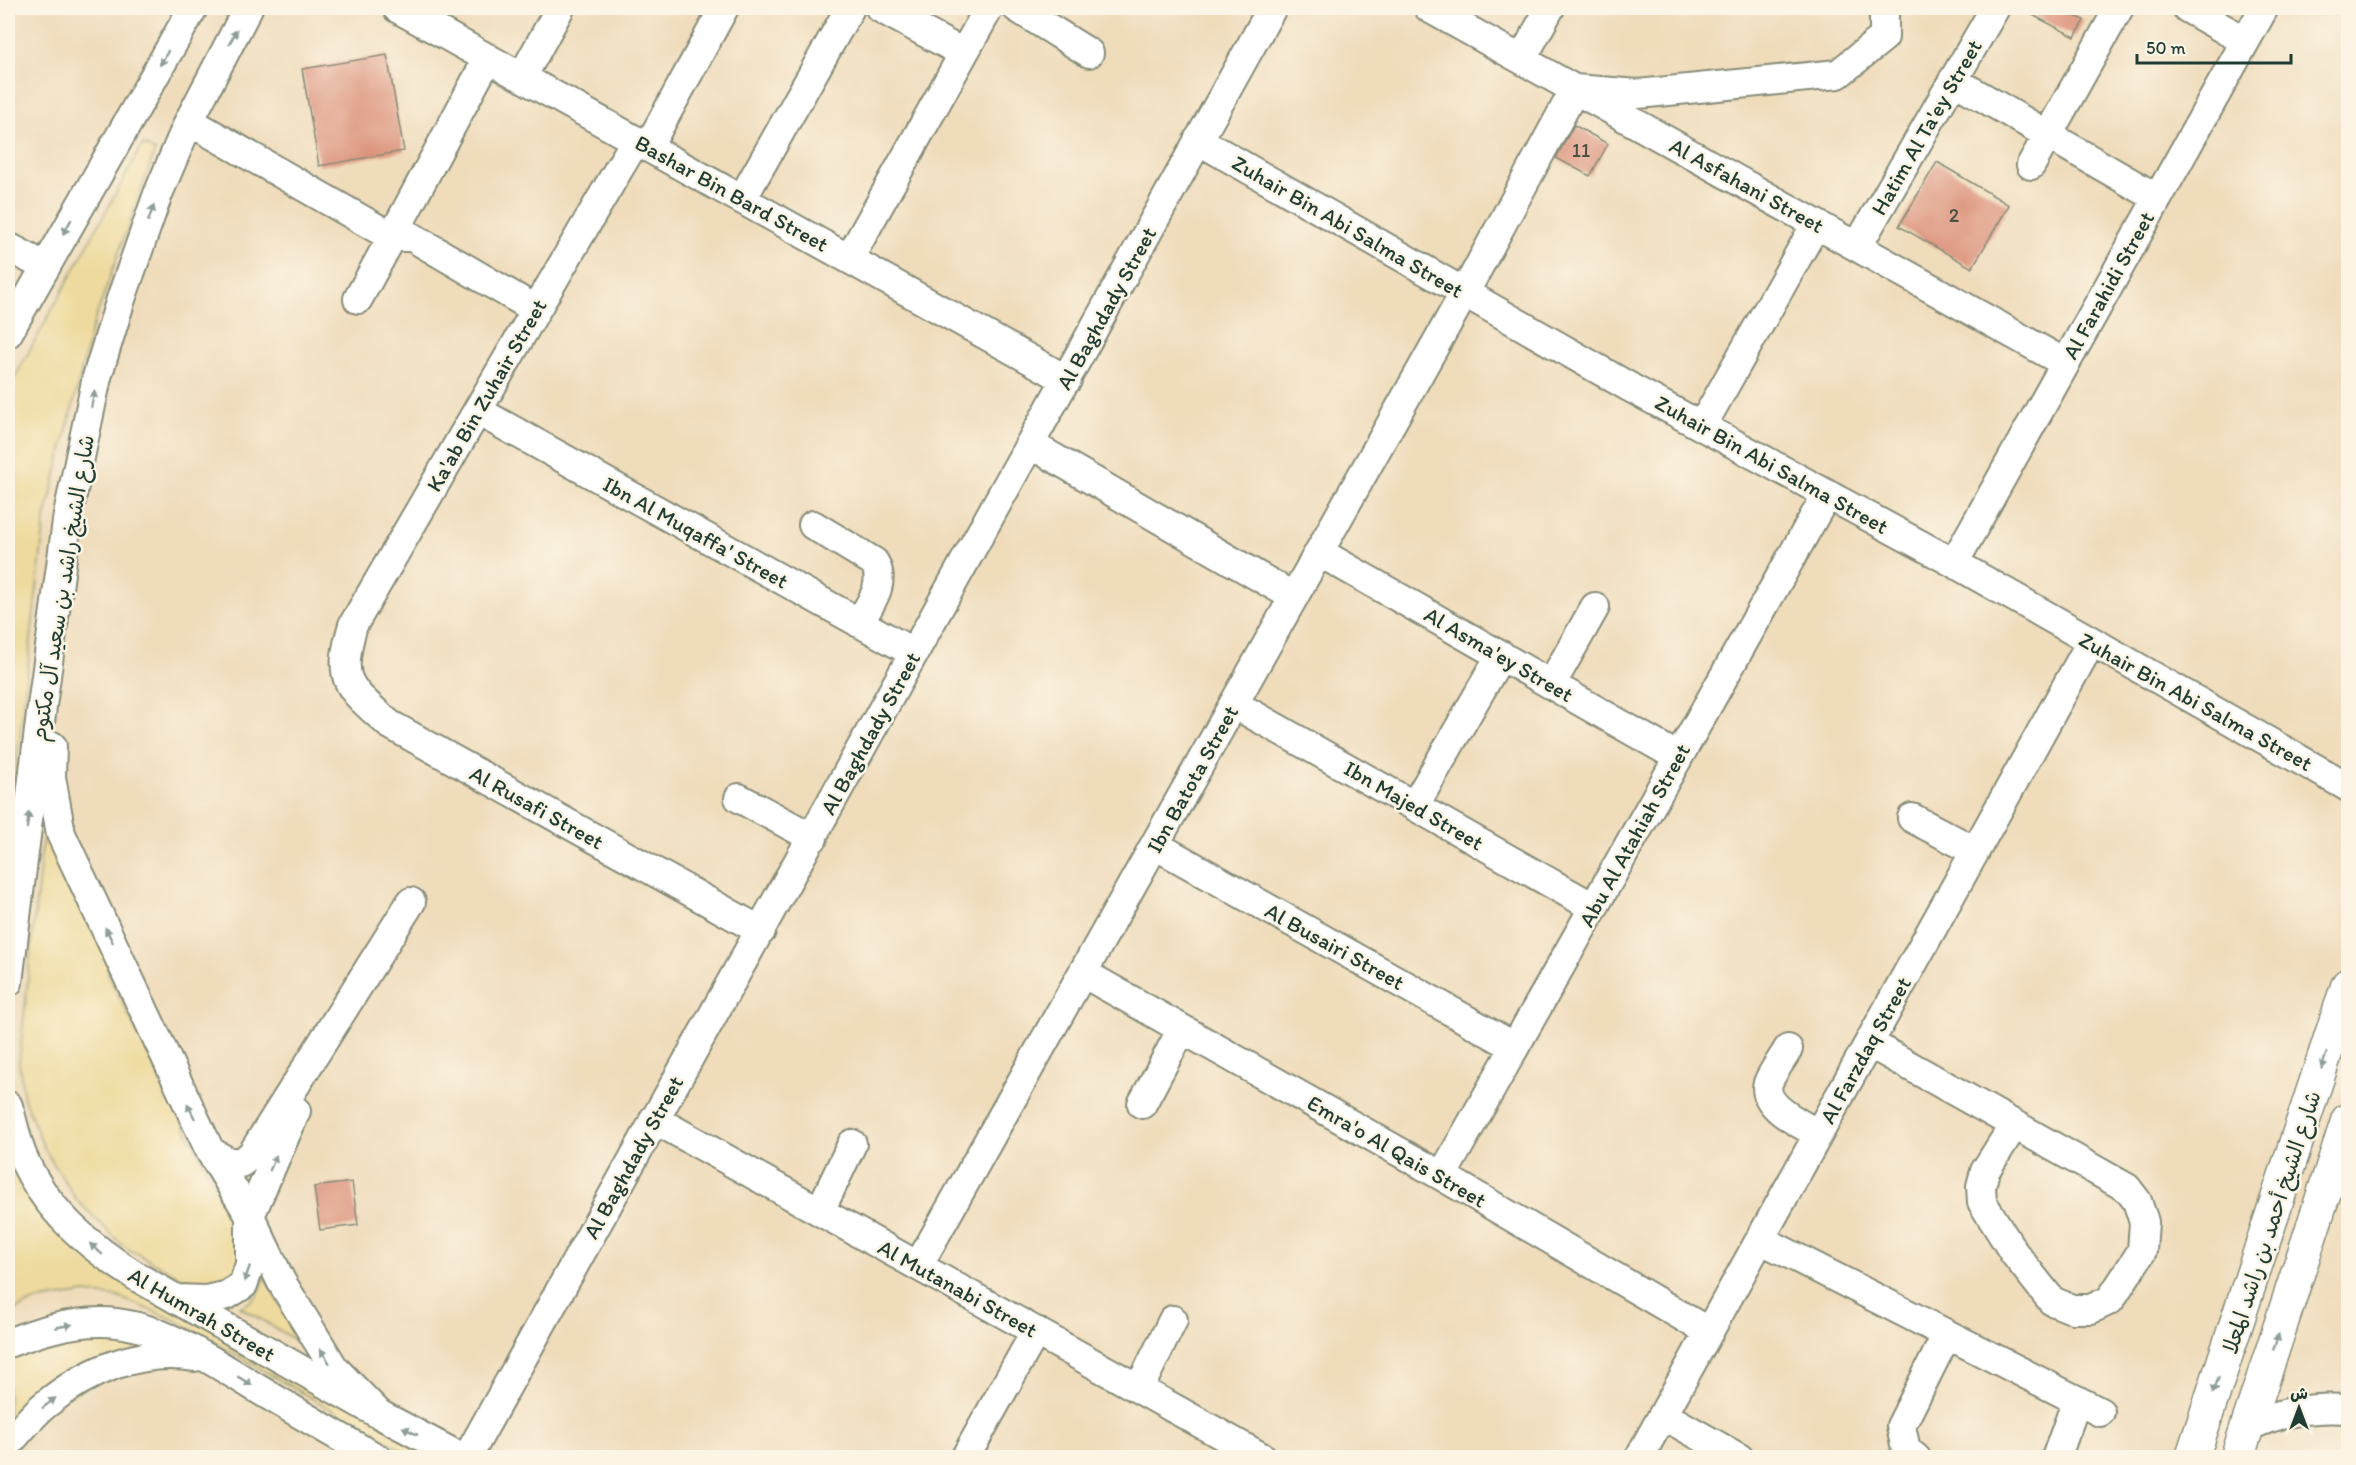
<svg xmlns="http://www.w3.org/2000/svg" width="2356" height="1465" font-family="Itim,'Playpen Sans Arabic',sans-serif">
	<rect width="100%" height="100%" fill="#fcf5e5"/>
	<filter id="ink" filterUnits="userSpaceOnUse"><feTurbulence type="fractalNoise" baseFrequency=".0167" numOctaves="2"/><feDisplacementMap in="SourceGraphic" scale="12" xChannelSelector="R" yChannelSelector="G"/><feConvolveMatrix kernelMatrix="1 2 1 2 8 2 1 2 1" color-interpolation-filters="sRGB"/></filter>
	<filter id="wash" filterUnits="userSpaceOnUse"><feTurbulence type="fractalNoise" baseFrequency=".008" numOctaves="4" result="noise"/><feDisplacementMap in="SourceGraphic" scale="24" xChannelSelector="R" yChannelSelector="G"/><feGaussianBlur stdDeviation="1.35" result="paint"/><feColorMatrix in="noise" values="0 0 0 0 0 0 0 0 0 0 0 0 0 0 0 0 0 1.4 0 .05"/><feComposite in="paint" operator="in"/></filter>
	<g filter="url(#wash)">
		<rect width="100%" height="100%" fill="#efdcbb"/>
		<!-- sand -->
		<path fill="#eeda9e" stroke="#868c69" stroke-width="1.5" d="M143 144 155 151 91 331 45 519 9 828 8 390Z
			M45 818 104 942 109 976 236 1228 244 1252 231 1282 211 1286 182 1278 123 1246 76 1199 45 1150 24 1099 19 1062Z
			M9 1151 61 1228 443 1457H414L175 1320 118 1297 85 1293 34 1301 8 1313Z
			M265 1277 302 1344 240 1307C256 1300 260 1294 265 1277Z
			M71 1336 106 1337 155 1352 8 1427V1360L29 1347Z"/>
		<g id="blocks">
			<!-- building -->
			<path fill="#dc937b" d="M2019 8H2079L2075 16 2084 20 2075 37Z
				M387 55 404 151 319 166 302 69Z
				M1574 125 1608 144 1590 176 1556 158Z
				M1937 162 2009 205 1972 268 1899 226Z
				M352 1182 358 1225 320 1230 314 1187Z"/>
		</g>
	</g>
	<g filter="url(#ink)">
		<use href="#blocks" fill-opacity="0" stroke="#878c78" stroke-width="1.5"/>
		<g fill="none" stroke-linecap="round" stroke-linejoin="round">
			<!-- minor casing -->
			<g stroke="#878c78" stroke-width="32">
				<path id="minor" d="M397 8 1067 380
					M880 8 963 53
					M1017 8 1089 53
					M1429 8 2065 363
					M2187 8 2245 41
					M1522 59 1550 8
					M522 77 560 8
					M1953 80 2157 198
					M189 121 392 237 488 58
					M636 140C540 301 447 464 353 625 336 682 348 687 389 724L761 931
					M1198 140 1631 388 1954 563 2348 787
					M648 147 724 8
					M2031 165 2119 8
					M742 199 850 8
					M8 247 44 266
					M1857 247 1995 8
					M849 259 989 8
					M358 299 392 237H412L535 309
					M8 333 193 8
					M478 411 914 653
					M1702 426 1816 224
					M1030 444 1294 597
					M813 525 874 562C887 583 870 604 859 623
					M1319 552 1678 757
					M1954 563 2264 8
					M1552 683 1595 607
					M1234 704 1593 907
					M52 746 51 777 61 834 210 1151 250 1216 281 1281 334 1368 379 1414
					M739 798 813 838
					M1415 805 1501 655
					M1912 818 1975 851
					M1155 845 1515 1047
					M1083 973 1442 1176 1709 1332
					M8 982 42 706 68 514 97 377 121 299 158 194 189 121 248 8
					M1869 1043 2127 1188 2137 1201 2144 1222 2142 1251 2110 1300 2091 1309H2072L2052 1301 2014 1253 1982 1202 1981 1186 1985 1171 2014 1125
					M1788 1049C1782 1060 1772 1072 1768 1083 1761 1107 1802 1124 1818 1134
					M1142 1104 1182 1029
					M8 1106C13 1122 16 1139 22 1155 45 1210 89 1247 139 1278L379 1414 462 1458
					M654 1119 1263 1458
					M210 1151 227 1161 241 1163 252 1154 411 902
					M1442 1176 1827 494
					M820 1211 852 1144
					M1760 1239 2100 1412
					M918 1266 1465 292 1575 89 1638 94 1838 74 1884 37V8
					M177 1299 206 1300 227 1295 243 1285 250 1264V1216L296 1111
					M8 1343C37 1332 68 1322 101 1322 158 1322 210 1360 258 1389 297 1412 336 1436 377 1458
					M1139 1389 1173 1320
					M1663 1415 1739 1458
					M2246 1428C2279 1411 2312 1407 2348 1409
					M8 1444C20 1431 32 1415 46 1404 88 1370 140 1348 195 1357
					M467 1458 1272 8
					M965 1458 1036 1331
					M1639 1458 2091 642
					M1916 1458 1906 1450 1901 1426 1947 1334
					M2056 1458 2077 1400"/>
			</g>
			<!-- major casing -->
			<g stroke="#878c78" stroke-width="36">
				<path id="major" d="M2192 1458 2348 985
					M2237 1458 2348 1120"/>
			</g>
			<!-- minor -->
			<use href="#minor" stroke="#fff" stroke-width="28"/>
			<!-- major -->
			<use href="#major" stroke="#fff" stroke-width="33"/>
		</g>
		<!-- one-way arrows -->
		<defs><path id="oneway-solid" d="M-6-.8H1V-3.2L6.5 0L1 3.2V.8H-6Z" transform="scale(1.5)"/></defs>
		<g fill="#8f9e9a">
			<use href="#oneway-solid" transform="translate(233 37) rotate(-62)"/>
			<use href="#oneway-solid" transform="translate(164 58) rotate(120)"/>
			<use href="#oneway-solid" transform="translate(151 213) rotate(-71)"/>
			<use href="#oneway-solid" transform="translate(67 227) rotate(120)"/>
			<use href="#oneway-solid" transform="translate(93 399) rotate(-78)"/>
			<use href="#oneway-solid" transform="translate(28 820) rotate(-83)"/>
			<use href="#oneway-solid" transform="translate(109 935) rotate(-117)"/>
			<use href="#oneway-solid" transform="translate(2324 1061) rotate(108)"/>
			<use href="#oneway-solid" transform="translate(191 1111) rotate(-116)"/>
			<use href="#oneway-solid" transform="translate(273 1163) rotate(-67)"/>
			<use href="#oneway-solid" transform="translate(96 1249) rotate(-139)"/>
			<use href="#oneway-solid" transform="translate(247 1274) rotate(109)"/>
			<use href="#oneway-solid" transform="translate(64 1326) rotate(-11)"/>
			<use href="#oneway-solid" transform="translate(2276 1342) rotate(-71)"/>
			<use href="#oneway-solid" transform="translate(325 1356) rotate(-123)"/>
			<use href="#oneway-solid" transform="translate(245 1381) rotate(31)"/>
			<use href="#oneway-solid" transform="translate(2216 1385) rotate(109)"/>
			<use href="#oneway-solid" transform="translate(49 1403) rotate(-38)"/>
			<use href="#oneway-solid" transform="translate(410 1431) rotate(-153)"/>
		</g>
	</g>
	<g text-anchor="middle" stroke-width="5" stroke-linejoin="round" paint-order="stroke">
		<!-- number labels -->
		<g font-size="20" fill="#4e5246">
			<text x="1581" y="157">11</text>
			<text x="1954" y="222">2</text>
		</g>
		<!-- street labels -->
		<g font-size="22" fill="#1f3d34" stroke="#fcf5e5">
			<text transform="translate(1926 127) rotate(-60)" y="8">Hatim Al Ta'ey Street</text>
			<text transform="translate(1747 185) rotate(29)" y="8">Al Asfahani Street</text>
			<text transform="translate(732 193) rotate(29)" y="8">Bashar Bin Bard Street</text>
			<text transform="translate(1348 226) rotate(30)" y="8">Zuhair Bin Abi Salma Street</text>
			<text transform="translate(2108 285) rotate(-61)" y="8">Al Farahidi Street</text>
			<text transform="translate(1106 308) rotate(-61)" y="8">Al Baghdady Street</text>
			<text transform="translate(486 395) rotate(-60)" y="8">Ka'ab Bin Zuhair Street</text>
			<text transform="translate(1772 464) rotate(29)" y="8">Zuhair Bin Abi Salma Street</text>
			<text transform="translate(696 532) rotate(29)" y="8">Ibn Al Muqaffa' Street</text>
			<text transform="translate(62 588) rotate(-81)" y="8">شارع الشيخ راشد بن سعيد آل مكتوم</text>
			<text transform="translate(1499 654) rotate(30)" y="8">Al Asma'ey Street</text>
			<text transform="translate(2196 701) rotate(29)" y="8">Zuhair Bin Abi Salma Street</text>
			<text transform="translate(870 733) rotate(-61)" y="8">Al Baghdady Street</text>
			<text transform="translate(1192 779) rotate(-61)" y="8">Ibn Batota Street</text>
			<text transform="translate(1414 805) rotate(30)" y="8">Ibn Majed Street</text>
			<text transform="translate(537 807) rotate(29)" y="8">Al Rusafi Street</text>
			<text transform="translate(1634 835) rotate(-61)" y="8">Abu Al Atahiah Street</text>
			<text transform="translate(1335 946) rotate(29)" y="8">Al Busairi Street</text>
			<text transform="translate(1865 1050) rotate(-61)" y="8">Al Farzdaq Street</text>
			<text transform="translate(1397 1151) rotate(30)" y="8">Emra'o Al Qais Street</text>
			<text transform="translate(633 1157) rotate(-61)" y="8">Al Baghdady Street</text>
			<text transform="translate(2271 1222) rotate(-72)" y="8">شارع الشيخ أحمد بن راشد المعلا</text>
			<text transform="translate(958 1288) rotate(29)" y="8">Al Mutanabi Street</text>
			<text transform="translate(202 1314) rotate(30)" y="8">Al Humrah Street</text>
		</g>
	</g>
	<!-- margin -->
	<rect width="2356" height="1465" fill="none" stroke="#fcf5e5" stroke-width="30"/>
	<!-- north arrow -->
	<g transform="translate(2299 1408)" stroke="#fcf5e5" stroke-width="4.5" paint-order="stroke">
	<path d="M0-4.5L10 22L0 15L-10 22Z" fill="#1f3d34"/>
	<text y="-9" font-size="16" font-weight="bold" text-anchor="middle" fill="#1f3d34">ش</text>
	</g>
	<!-- scale -->
	<path d="M2137 54v9h154v-9" fill="none" stroke="#1f3d34" stroke-width="3"/>
	<text x="2146" y="54" font-size="18" fill="#1f3d34" stroke="#fcf5e5" stroke-width="4.5" paint-order="stroke">50 m</text>
</svg>
